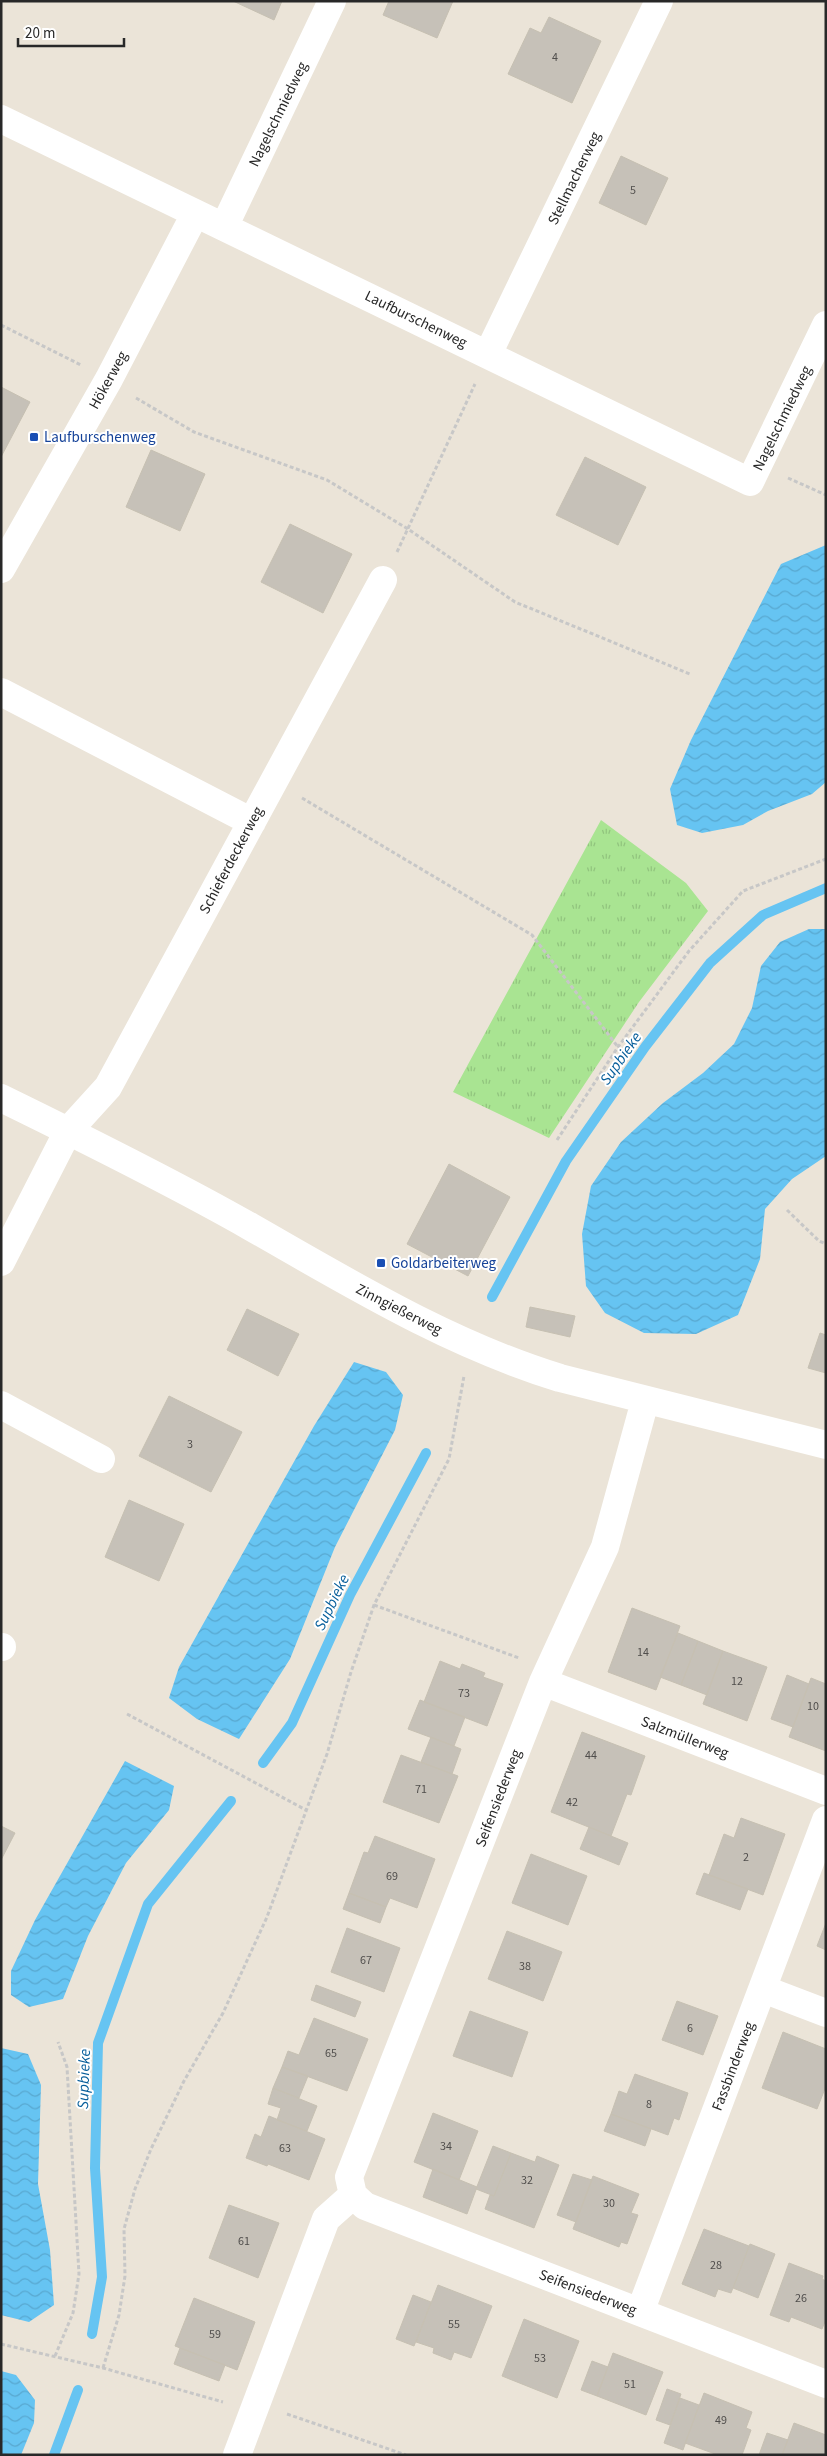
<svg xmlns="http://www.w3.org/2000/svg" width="827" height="2456" font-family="'Source Sans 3',sans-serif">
	<defs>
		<pattern id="park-tufts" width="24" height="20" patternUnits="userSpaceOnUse" patternTransform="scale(1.25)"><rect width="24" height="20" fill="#a9e492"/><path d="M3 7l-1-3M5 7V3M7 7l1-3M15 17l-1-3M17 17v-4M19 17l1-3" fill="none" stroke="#91c47e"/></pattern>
		<pattern id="water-waves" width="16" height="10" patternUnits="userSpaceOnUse" patternTransform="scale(1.25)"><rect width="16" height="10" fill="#66c4f2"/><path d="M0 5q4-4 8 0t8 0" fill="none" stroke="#58a8d0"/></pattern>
	</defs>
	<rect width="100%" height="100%" fill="#ebe4d8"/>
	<!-- park -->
	<path fill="url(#park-tufts)" d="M601 820 686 883 708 911 639 1002 549 1138 453 1092Z"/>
	<!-- water -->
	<path fill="url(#water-waves)" d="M826 545V782L812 794 768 811 743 825 702 833 677 825 670 789 691 740 781 564Z
		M809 929H826V1156L792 1179 765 1209 760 1259 738 1315 696 1334 644 1333 605 1313 586 1286 582 1234 591 1186 621 1142 663 1103 703 1073 734 1044 752 1008 761 966 780 942Z
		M354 1362 386 1372 403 1395 395 1430 335 1547 290 1659 239 1739 197 1719 169 1698 179 1667 314 1426Z
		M125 1761 174 1786 169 1810 126 1863 88 1936 63 1999 29 2007 11 1995V1971L35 1920Z
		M1 2048 28 2054 41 2085 38 2184 50 2250 54 2305 29 2322 1 2315Z
		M1 2371 16 2375 35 2400 34 2423 21 2455H1Z"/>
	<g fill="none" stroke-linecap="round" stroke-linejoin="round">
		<!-- stream -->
		<path stroke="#66c4f2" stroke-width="10" d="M492 1297 566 1161 645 1047 710 963 763 915 826 888
			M263 1763 292 1723 350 1595 426 1453
			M92 2334 102 2277 95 2168 98 2043 148 1904 231 1801
			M54 2455 78 2390"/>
	</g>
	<!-- building -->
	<path fill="#c6c1b8" stroke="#c6c0b2" d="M233 1H282L274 20Z
		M389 1H453L437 38 383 15Z
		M549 17 601 41 572 103 508 74 530 28 541 33Z
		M621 156 668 178 646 225 599 203Z
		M1 387 30 402 1 457Z
		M151 450 205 474 180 531 126 507Z
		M585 457 646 487 618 545 556 515Z
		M290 524 352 554 323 613 261 582Z
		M449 1164 510 1197 468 1276 407 1244Z
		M530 1307 575 1316 570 1337 526 1327Z
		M247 1309 299 1334 278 1376 227 1350Z
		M820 1333 826 1335V1373L808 1368Z
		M169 1396 242 1432 211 1492 139 1456Z
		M129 1500 184 1524 159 1581 105 1557Z
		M632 1608 680 1626 656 1690 608 1672Z
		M678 1633 698 1641 681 1685 660 1677Z
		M698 1641 723 1651 707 1695 681 1685Z
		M723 1651 767 1667 747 1721 703 1704Z
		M440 1661 460 1669 462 1664 485 1673 483 1677 503 1684 487 1726 424 1702Z
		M787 1675 809 1684 793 1727 771 1719Z
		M811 1678 826 1684V1751L789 1737Z
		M420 1700 465 1717 454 1746 408 1729Z
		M582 1732 645 1756 631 1795 627 1794 611 1836 551 1812Z
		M431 1737 461 1749 452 1774 421 1762Z
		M401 1755 458 1776 439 1823 383 1802Z
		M741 1818 785 1834 763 1895 709 1875 724 1834 734 1838Z
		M1 1826 15 1833 1 1860Z
		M589 1827 628 1843 619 1865 580 1849Z
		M375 1836 435 1859 417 1908 390 1898 386 1907 349 1893 364 1852 368 1853Z
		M531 1854 587 1876 568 1925 512 1903Z
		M704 1873 748 1889 740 1910 696 1894Z
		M349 1893 386 1907 380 1923 343 1909Z
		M826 1923V1950L817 1946Z
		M347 1928 400 1948 384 1992 331 1972Z
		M507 1931 562 1952 543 2001 488 1979Z
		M316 1985 361 2002 355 2017 311 2000Z
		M677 2001 718 2016 703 2055 662 2040Z
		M470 2011 528 2032 512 2077 453 2056Z
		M314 2018 368 2039 347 2091 282 2067 288 2051 299 2055Z
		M783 2032 826 2049V2086L817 2109 762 2088Z
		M282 2067 308 2076 299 2098 273 2088Z
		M635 2074 688 2093 679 2120 674 2118 668 2135 611 2114 619 2091 627 2094Z
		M273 2088 317 2106 307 2131 277 2120 281 2108 268 2104Z
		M433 2113 478 2131 459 2180 414 2162Z
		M611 2114 651 2129 645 2146 604 2131Z
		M269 2116 325 2139 309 2180 268 2164 267 2166 246 2158 255 2134 261 2137Z
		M493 2146 511 2153 494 2196 476 2189Z
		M511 2153 535 2162 537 2156 559 2165 534 2228 485 2209 490 2195 494 2196Z
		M433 2169 477 2187 467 2214 423 2197Z
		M573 2174 592 2180 576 2222 557 2215Z
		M593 2176 639 2194 631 2213 638 2215 627 2244 621 2242 619 2247 573 2229Z
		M229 2205 279 2223 258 2278 209 2258Z
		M704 2229 749 2246 731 2293 718 2289 715 2297 682 2284Z
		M750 2244 775 2254 758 2298 733 2288Z
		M789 2263 823 2276 822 2279 826 2281V2319L822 2329 791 2317 789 2322 770 2315Z
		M438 2285 492 2306 471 2358 454 2352 451 2360 433 2353 434 2348 416 2342Z
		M413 2295 431 2302 414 2346 396 2339Z
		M194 2298 255 2322 237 2370 175 2346Z
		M524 2319 579 2341 557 2398 502 2376Z
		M180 2348 225 2365 219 2381 174 2364Z
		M613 2353 663 2372 646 2415 597 2396Z
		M592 2361 608 2367 597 2396 581 2390Z
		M667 2389 681 2394 670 2425 656 2420Z
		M704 2393 752 2412 746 2428 751 2430 742 2455H718L685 2443Z
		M680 2398 699 2405 683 2450 664 2443Z
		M794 2423 826 2435V2455H782Z
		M767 2433 788 2440 782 2455H759Z"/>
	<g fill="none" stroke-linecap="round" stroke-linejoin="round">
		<!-- path -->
		<path stroke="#c7c7c7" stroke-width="3" stroke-dasharray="4 2.5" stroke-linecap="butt" d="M1 325 81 365
			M136 398 194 432 327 480 408 529 515 602 690 674
			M788 478 826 495
			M397 552 475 384
			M302 798 532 935 618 1047
			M557 1140 618 1047 689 951 743 891 826 859
			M787 1210 819 1241 826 1244
			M374 1605 519 1658
			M127 1714 306 1810
			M1 2344 103 2368 223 2402
			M55 2356 73 2313 79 2274 67 2067 58 2042
			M103 2368 119 2315 125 2276 124 2229 135 2189 151 2149 184 2081 223 2013 267 1917 327 1754 351 1672 374 1605 449 1459 464 1376
			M287 2414 406 2455"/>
		<!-- minor -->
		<path stroke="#fff" stroke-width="28" d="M1 119 750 482 826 325
			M224 227 332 1
			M488 354 659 1
			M1 569 109 379 195 214
			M1 692 252 822
			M1 1098C85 1139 170 1181 251 1227 351 1284 449 1344 560 1378L826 1445
			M1 1262 68 1131 108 1087 383 580
			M645 1401 605 1547 543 1682 349 2177 353 2195 365 2206 826 2384
			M1 1405 101 1459
			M1 1647H2
			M543 1682 826 1791
			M763 1989 826 2013
			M640 2312 826 1820
			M237 2455 326 2219 353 2195"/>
	</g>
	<!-- markers -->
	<g fill="#1a4fb4" stroke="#fff" stroke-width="2">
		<rect x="29" y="432" width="10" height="10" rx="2.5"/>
		<rect x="376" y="1258" width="10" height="10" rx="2.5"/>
	</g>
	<g text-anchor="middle" stroke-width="4" stroke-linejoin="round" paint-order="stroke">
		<!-- number labels -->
		<g font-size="12" fill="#504e4c">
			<text x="555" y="61">4</text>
			<text x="633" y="194">5</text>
			<text x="190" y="1448">3</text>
			<text x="643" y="1656">14</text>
			<text x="737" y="1685">12</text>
			<text x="464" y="1697">73</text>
			<text x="813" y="1710">10</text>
			<text x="591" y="1759">44</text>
			<text x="421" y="1793">71</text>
			<text x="572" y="1806">42</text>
			<text x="746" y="1861">2</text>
			<text x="392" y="1880">69</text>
			<text x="366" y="1964">67</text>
			<text x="525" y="1970">38</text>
			<text x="690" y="2032">6</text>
			<text x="331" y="2057">65</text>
			<text x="649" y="2108">8</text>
			<text x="446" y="2150">34</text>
			<text x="285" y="2152">63</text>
			<text x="527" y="2184">32</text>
			<text x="609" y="2207">30</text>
			<text x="244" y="2245">61</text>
			<text x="716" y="2269">28</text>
			<text x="801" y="2302">26</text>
			<text x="454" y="2328">55</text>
			<text x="215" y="2338">59</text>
			<text x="540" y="2362">53</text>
			<text x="630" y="2388">51</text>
			<text x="721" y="2424">49</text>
		</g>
		<!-- street labels -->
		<g font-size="15" fill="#282828" stroke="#fff">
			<text transform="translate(278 114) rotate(-64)" y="5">Nagelschmiedweg</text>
			<text transform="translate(574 178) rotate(-64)" y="5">Stellmacherweg</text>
			<text transform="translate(416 319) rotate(26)" y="5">Laufburschenweg</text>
			<text transform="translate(108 380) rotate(-61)" y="5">Hökerweg</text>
			<text transform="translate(782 418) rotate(-64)" y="5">Nagelschmiedweg</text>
			<text transform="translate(231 860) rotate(-62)" y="5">Schieferdeckerweg</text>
			<text transform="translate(399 1309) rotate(27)" y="5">Zinngießerweg</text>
			<text transform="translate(685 1737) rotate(21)" y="5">Salzmüllerweg</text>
			<text transform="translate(498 1798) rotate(-69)" y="5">Seifensiederweg</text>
			<text transform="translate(733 2066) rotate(-69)" y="5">Fassbinderweg</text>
			<text transform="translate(588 2292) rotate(21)" y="5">Seifensiederweg</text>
		</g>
		<!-- transit labels -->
		<g font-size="15" fill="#164399" stroke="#fff" text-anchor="start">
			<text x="44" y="442">Laufburschenweg</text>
			<text x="391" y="1268">Goldarbeiterweg</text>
		</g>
		<!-- water labels -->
		<g font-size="16" font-style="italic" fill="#085f9b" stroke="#fff">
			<text transform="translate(620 1058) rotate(-55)" y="6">Supbieke</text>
			<text transform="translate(331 1602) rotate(-64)" y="6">Supbieke</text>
			<text transform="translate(83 2079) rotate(-88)" y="6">Supbieke</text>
		</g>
	</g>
	<!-- border -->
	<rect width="827" height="2456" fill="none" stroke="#282828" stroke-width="5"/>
	<!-- scale -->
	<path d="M18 38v8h106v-8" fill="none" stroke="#282828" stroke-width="2.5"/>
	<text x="25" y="38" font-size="15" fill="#282828" stroke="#ffffff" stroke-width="4" paint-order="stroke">20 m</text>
</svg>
